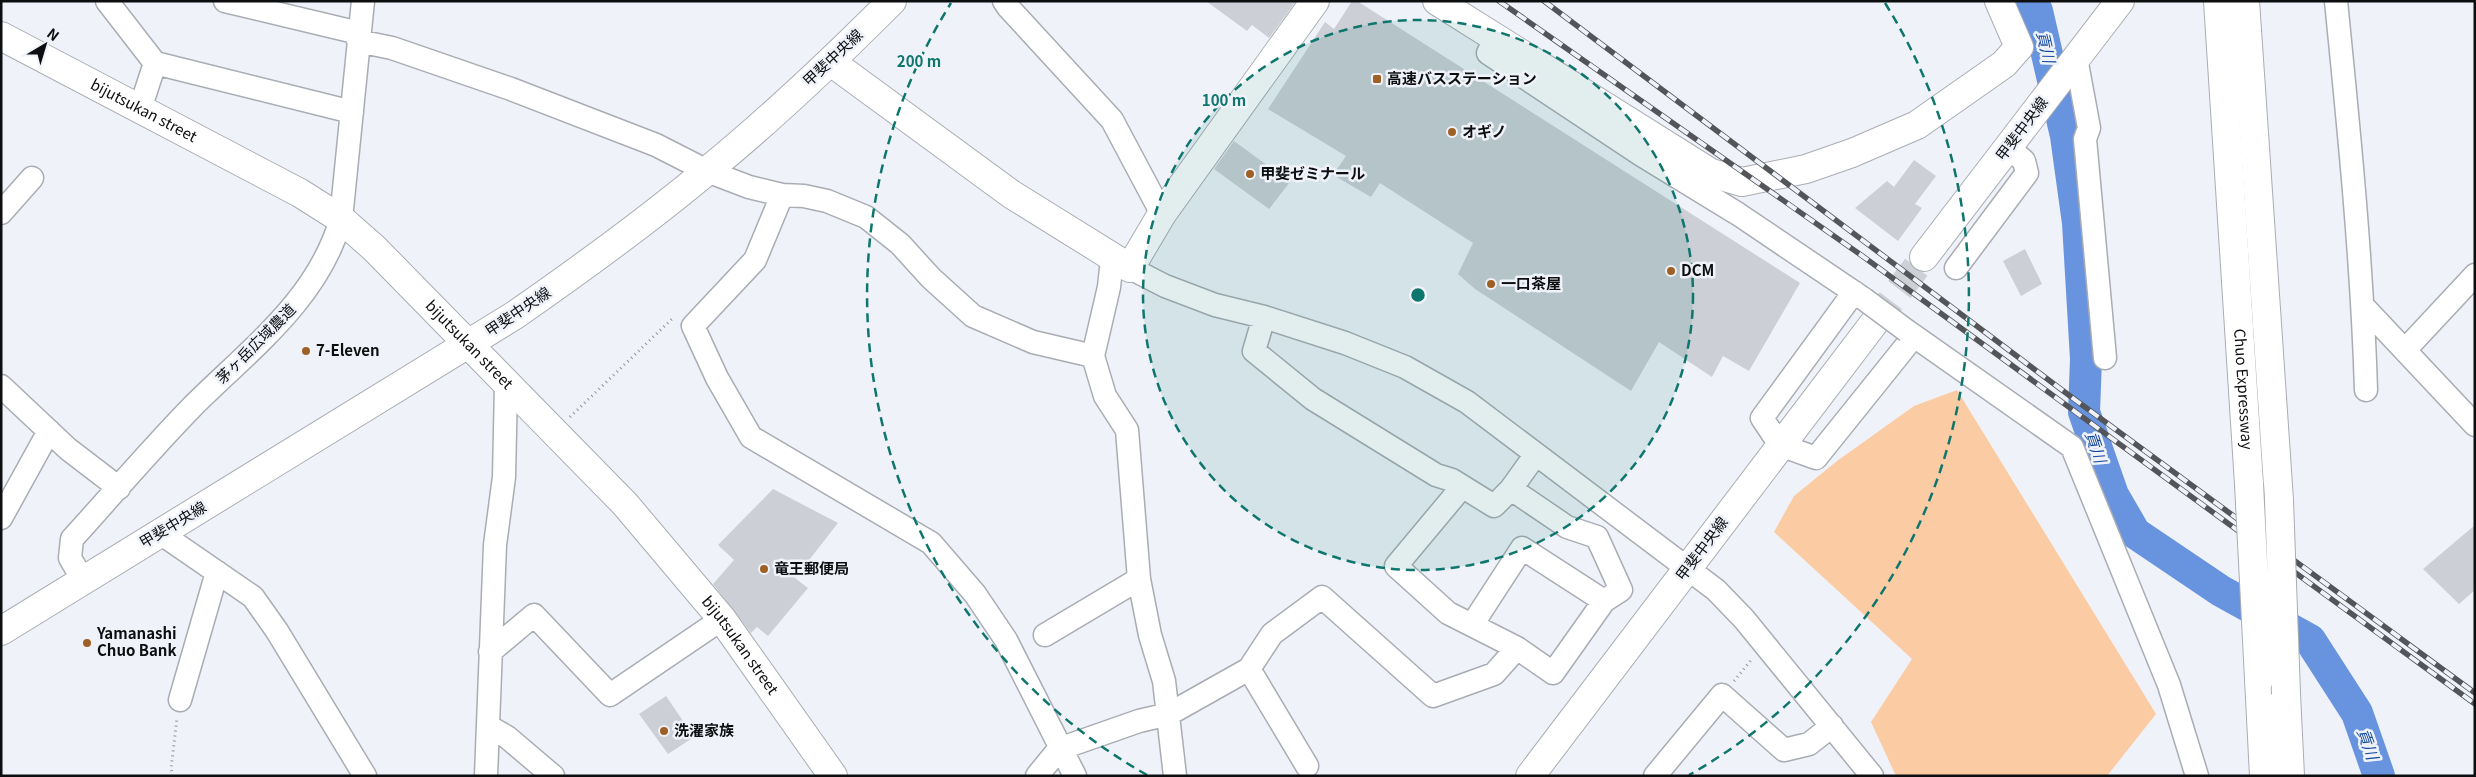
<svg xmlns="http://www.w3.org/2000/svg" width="2476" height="777" font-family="Georgia,'Noto Sans JP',serif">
	<rect width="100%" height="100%" fill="#eff3f9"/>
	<!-- green -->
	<path fill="#fbcba4" d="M1957 390 2156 714 2107 776H1896L1871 722 1912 659 1774 532 1794 496 1837 461 1914 406Z"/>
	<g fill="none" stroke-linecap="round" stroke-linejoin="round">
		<!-- river -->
		<path stroke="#6894df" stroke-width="32" d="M2032 1 2037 11 2066 136 2078 223 2086 359 2084 412 2113 495 2135 533 2221 591 2310 640 2357 713 2379 776"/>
	</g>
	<!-- building -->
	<path fill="#ccd0d6" d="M1206 1H1296L1269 38 1252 25 1247 31Z
		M1352 1H1357L1800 283 1749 371 1723 356 1712 377 1659 342 1631 391 1475 289 1458 274 1473 243 1380 183 1371 197 1333 175 1346 156 1268 109 1325 22 1334 29Z
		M1234 141 1290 182 1269 209 1214 169Z
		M1914 160 1936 176 1915 204 1922 208 1898 241 1855 208 1887 181 1894 187Z
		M2025 249 2042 284 2021 296 2003 261Z
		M773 489 838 523 795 578 808 588 768 636 757 627 751 633 713 584 734 560 718 545Z
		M2475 525V590L2459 604 2423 569Z
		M666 696 694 737 668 754 639 714Z"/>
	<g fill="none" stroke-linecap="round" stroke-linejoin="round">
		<!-- major-tunnel -->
		<path stroke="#cdd1d6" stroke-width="28" stroke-dasharray="28 14" stroke-linecap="butt" d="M1874 323 1924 257"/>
		<!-- minor casing -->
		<g stroke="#a9adb3" stroke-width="25">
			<path id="minor" d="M107 1 155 63 352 112
				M225 1 359 33
				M1004 1 1008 7 1112 120 1162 214
				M2336 1C2349 131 2362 260 2366 390
				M1496 38 1488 53 1640 154 1738 214 1864 299
				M358 41 392 48 511 89 656 145 707 171 749 187 782 195 804 196 827 201 866 217 900 244 931 278 973 316 1033 342 1093 356
				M2076 58 2089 128 2085 139 2105 358
				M140 109 155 63
				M782 195 755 260 693 326 717 378 751 437 931 543 975 594 1006 640 1075 776
				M1 213 32 178
				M1112 259 1109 287 1093 356 1105 396 1127 430 1139 579 1150 635 1164 681 1175 776
				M1130 268 1165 286 1215 305 1264 317 1345 343 1405 367 1467 402 1716 590 1744 619 1872 776
				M1956 268 2027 173 2024 161 2008 147
				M1854 292 1762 418 1780 445 1816 458 1914 336
				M2363 306 2475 425
				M1264 317 1254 351 1313 399 1436 475 1452 480 1494 506 1511 489 1536 454
				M1907 331 2072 447 2169 685 2197 776
				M2405 350 2475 275
				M1 386 68 449 119 488
				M1462 487 1396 566 1448 613 1517 648
				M1 518 49 431
				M160 533 253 597 277 631 365 776
				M83 580 70 558 72 539C112 495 151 449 192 407 249 350 318 300 341 219L363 1
				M1472 625 1522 548 1604 601
				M1045 635 1139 579
				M490 652 534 615 610 695 722 619
				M1249 669 1307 766
				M180 700 217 572
				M488 726 507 737 553 776
				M486 776 495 545 504 477 506 385
				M1037 776 1059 749 1139 721 1169 714 1249 669 1272 634 1322 597 1433 696 1494 674 1517 648 1553 673 1604 601 1621 590 1597 537 1567 527 1511 489
				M1655 776 1722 695 1784 750 1809 744 1832 726"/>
		</g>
		<!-- major casing -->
		<g stroke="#a9adb3" stroke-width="30">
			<path id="major" d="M1437 1 1711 173 1742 182 1806 169 1852 153 1917 125 2004 64 2019 47 1999 1
				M831 62 1011 194 1130 268 1162 214 1315 1
				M1924 257 2120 1
				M1 631 515 315C581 269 646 222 707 171 772 118 833 60 892 1
				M1530 776 1874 323"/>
		</g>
		<!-- highway casing -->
		<g stroke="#a9adb3" stroke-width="30">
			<g id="highway">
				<path id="s1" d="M2218 1 2249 484"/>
				<path d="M2245 1 2279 500"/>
				<path id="s2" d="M1 36 300 193 341 219 374 248 625 504 722 619 833 776"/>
				<path d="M2259 679 2264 776"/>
				<path d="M2286 694 2290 776"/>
			</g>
		</g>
		<!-- path -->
		<path stroke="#919498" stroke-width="3" stroke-dasharray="1 4" stroke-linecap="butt" d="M570 417 674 317
			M1734 681 1752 659
			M173 776 171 769 177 718"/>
		<!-- minor -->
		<use href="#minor" stroke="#fff" stroke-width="22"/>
		<!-- major -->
		<use href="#major" stroke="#fff" stroke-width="28"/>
		<!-- highway -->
		<use href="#highway" stroke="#fff" stroke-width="28"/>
		<!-- rail casing -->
		<g stroke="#535559" stroke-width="5.5">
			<path id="rail" d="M1499 1 1861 255 2475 704
				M1544 1 2070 396 2475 693"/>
		</g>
		<!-- rail -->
		<use href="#rail" stroke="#eff3f9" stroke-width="4" stroke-dasharray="11" stroke-linecap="butt"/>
		<!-- minor-bridge casing -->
		<g stroke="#a9adb3" stroke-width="25" stroke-linecap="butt">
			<path id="minor-bridge" d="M1864 299 1907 331"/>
		</g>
		<!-- highway-bridge casing -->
		<g stroke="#a9adb3" stroke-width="30" stroke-linecap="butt">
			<path id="highway-bridge" d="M2249 484 2259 679
				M2279 500 2286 694"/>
		</g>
		<!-- minor-bridge -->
		<use href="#minor-bridge" stroke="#fff" stroke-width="22"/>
		<!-- highway-bridge -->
		<use href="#highway-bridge" stroke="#fff" stroke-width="28"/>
	</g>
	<!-- distance rings -->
	<circle cx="1418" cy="295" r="275" fill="#0f766e" fill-opacity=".12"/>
	<g fill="none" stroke="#0f766e" stroke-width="2.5" stroke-dasharray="9 6">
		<circle cx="1418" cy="295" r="275"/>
		<path d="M1147 775A551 551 0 0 1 951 3M1885 3A551 551 0 0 1 1689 775"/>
	</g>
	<!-- markers -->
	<g fill="#9e6025" stroke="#eff3f9" stroke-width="2">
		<rect x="1372" y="74" width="10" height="10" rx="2.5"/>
		<circle cx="1452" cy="132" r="5"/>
		<circle cx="1250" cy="174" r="5"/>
		<circle cx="1671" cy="271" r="5"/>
		<circle cx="1491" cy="284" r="5"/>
		<circle cx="306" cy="351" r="5"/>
		<circle cx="764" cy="569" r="5"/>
		<circle cx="87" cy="643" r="5"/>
		<circle cx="664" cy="731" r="5"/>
	</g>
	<g text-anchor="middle" stroke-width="5" stroke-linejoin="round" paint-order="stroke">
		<!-- street labels -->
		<g font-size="15" fill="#0d0e10" stroke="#eff3f9">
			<text transform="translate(833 58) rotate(-43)" y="5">甲斐中央線</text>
			<text dy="5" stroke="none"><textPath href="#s2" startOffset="161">bijutsukan street</textPath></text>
			<text transform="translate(2022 129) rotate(-53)" y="5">甲斐中央線</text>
			<text transform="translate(518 312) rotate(-34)" y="5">甲斐中央線</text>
			<text transform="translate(256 344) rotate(-45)" y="5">茅ヶ岳広域農道</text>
			<text dy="5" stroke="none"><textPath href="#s2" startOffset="566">bijutsukan street</textPath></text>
			<text dy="5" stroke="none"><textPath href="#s1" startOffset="389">Chuo Expressway</textPath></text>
			<text transform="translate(173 525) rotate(-31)" y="5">甲斐中央線</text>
			<text transform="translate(1702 549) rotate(-53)" y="5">甲斐中央線</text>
			<text dy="5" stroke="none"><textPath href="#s2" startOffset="971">bijutsukan street</textPath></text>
		</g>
		<!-- poi labels -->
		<g font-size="15" font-weight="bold" fill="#0d0e10" stroke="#eff3f9" text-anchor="start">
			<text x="1387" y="84">高速バスステーション</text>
			<text x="1462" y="137">オギノ</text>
			<text x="1260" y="179">甲斐ゼミナール</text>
			<text x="1681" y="276">DCM</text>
			<text x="1501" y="289">一口茶屋</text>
			<text x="316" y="356">7-Eleven</text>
			<text x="774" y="574">竜王郵便局</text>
			<text x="97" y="639">Yamanashi<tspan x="97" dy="17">Chuo Bank</tspan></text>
			<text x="674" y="736">洗濯家族</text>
		</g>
		<!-- water labels -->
		<g font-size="16" font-style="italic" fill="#154aa1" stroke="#eff3f9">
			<text transform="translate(2046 47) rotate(77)" y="6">貢川</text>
			<text transform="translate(2096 447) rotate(71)" y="6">貢川</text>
			<text transform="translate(2368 744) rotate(70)" y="6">貢川</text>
		</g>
	</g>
	<circle cx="1418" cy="295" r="8" fill="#0f766e" stroke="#eff3f9" stroke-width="2.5"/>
	<g font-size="15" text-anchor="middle" font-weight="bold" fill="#0f766e" stroke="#eff3f9" stroke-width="5" stroke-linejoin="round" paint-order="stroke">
		<text x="919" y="67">200 m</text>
		<text x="1224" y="106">100 m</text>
	</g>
	<!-- border -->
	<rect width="2476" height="777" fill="none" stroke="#0d0e10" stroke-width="5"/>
	<!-- north arrow -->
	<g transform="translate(45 45) rotate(38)" stroke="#eff3f9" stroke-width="4" paint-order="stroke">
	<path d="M0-4L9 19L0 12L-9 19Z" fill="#0d0e10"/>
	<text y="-8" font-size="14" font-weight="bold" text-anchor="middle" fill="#0d0e10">N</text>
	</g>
</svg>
